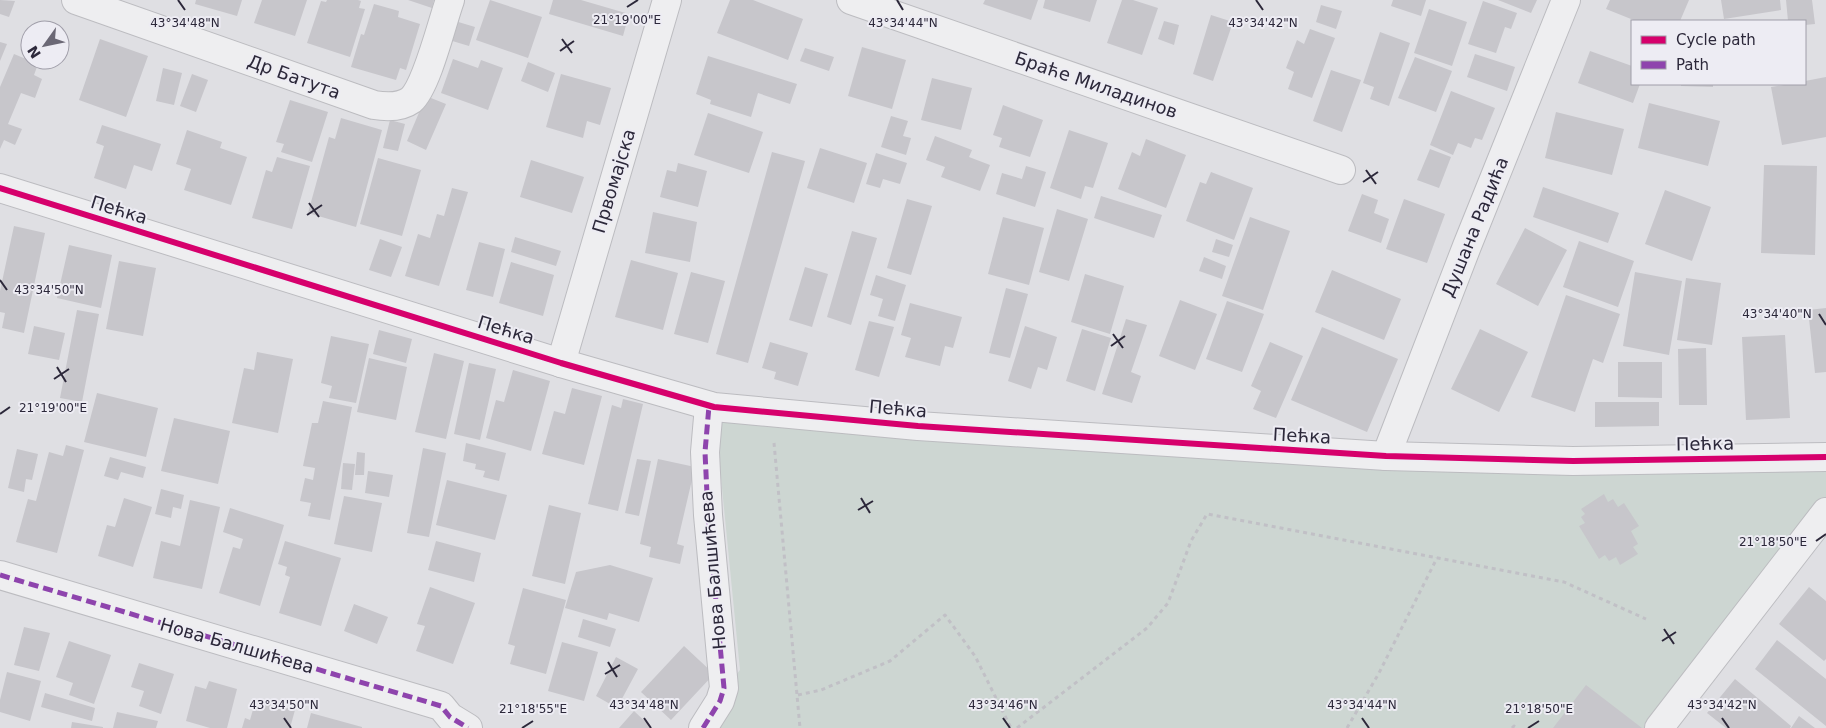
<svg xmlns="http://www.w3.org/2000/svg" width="1826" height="728" font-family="'DejaVu Sans',sans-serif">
	<rect width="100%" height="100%" fill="#dfdfe3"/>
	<!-- green -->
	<path fill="#cdd6d2" d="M714 407 1171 443 1826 456V512L1659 728H692L740 670Z"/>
	<!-- building -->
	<path fill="#c7c6cb" d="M0 0 15 1 9 17 0 14Z
		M196 0H242L237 16 195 4Z
		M262 0H307L295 36 254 23Z
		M327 0H358L361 1 359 8 365 9 350 57 307 43 321 1 326 2Z
		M408 0H434L432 8Z
		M490 0 542 17 528 58 476 40Z
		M553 0H581L629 14 623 36 549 14Z
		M730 0H753L803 19 788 60 717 33Z
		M985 0H1038L1031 20 983 4Z
		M1045 0H1097L1090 22 1043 8Z
		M1122 0H1133L1158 8 1142 55 1107 43Z
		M1393 0H1426L1421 16 1391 6Z
		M1498 0H1537L1531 13Z
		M1610 0H1689L1680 21H1636L1606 9Z
		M1721 0H1780L1781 10 1724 19Z
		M1786 0H1812L1815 24 1805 25V21H1788Z
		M1483 1 1517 13 1511 29 1505 27 1496 53 1468 44Z
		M374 4 399 11 398 17 420 24 406 70 400 68 396 80 351 67 361 34 364 35Z
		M1321 5 1342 11 1336 29 1316 22Z
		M1429 9 1467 22 1452 66 1414 53Z
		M1211 15 1233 22 1213 81 1193 74Z
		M455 21 475 27 469 46 449 40Z
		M1164 21 1179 25 1174 45 1158 39Z
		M1310 29 1335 38 1312 98 1288 89 1294 72 1286 68 1297 40 1304 44Z
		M1380 32 1410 43 1389 106 1370 99 1374 87 1363 83Z
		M100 39 148 56 126 117 79 100Z
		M0 42 7 44 0 61Z
		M862 47 906 60 892 109 848 96Z
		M805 48 834 57 829 71 800 61Z
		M1590 51 1632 66V84H1640L1633 103 1578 83Z
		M14 54 38 64 34 75 42 79 35 98 21 93 8 124 22 129 15 145 4 140 0 149V87Z
		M1475 54 1515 67 1507 91 1467 77Z
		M708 56 797 84 790 104 758 93 751 117 710 104 711 100 696 94Z
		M1415 57 1452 71 1436 112 1398 98Z
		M453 59 478 68 481 60 503 68 488 110 441 93Z
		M528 62 555 73 548 92 521 81Z
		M163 68 182 73 174 105 156 101Z
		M1331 70 1361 80 1342 132 1313 121Z
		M192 74 208 80 196 112 180 106Z
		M561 74 611 88 600 125 587 121 583 138 546 127Z
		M1826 77V137L1782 145 1771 87 1790 84H1805V81Z
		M932 78 972 88 961 130 921 120Z
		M1681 84H1713V87L1681 86Z
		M1451 91 1495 108 1482 140 1475 138 1471 148 1458 143 1453 155 1430 145Z
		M426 96 446 104 426 150 407 141Z
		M290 100 328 112 312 162 281 152 284 144 276 142Z
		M1649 103 1720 121 1708 166 1638 148Z
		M1003 105 1043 120 1030 157 999 147 1002 138 993 135Z
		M1556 112 1624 129 1612 175 1545 158Z
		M708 113 763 132 749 173 694 155Z
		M891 116 908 121 903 136 911 138 906 155 881 147Z
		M341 118 382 130 356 227 308 213 329 137 335 139Z
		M390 120 405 124 398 151 383 148Z
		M102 125 161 144 152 171 134 165 126 189 94 178 104 146 96 143Z
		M187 130 222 142 220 148 247 157 231 205 184 190 191 169 176 164Z
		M1069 130 1108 143 1093 188 1085 186 1081 199 1050 188Z
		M935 136 972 150 969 157 990 165 980 191 941 177 945 167 926 160Z
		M1146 139 1186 155 1166 208 1118 189 1132 152 1140 156Z
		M820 148 867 163 854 203 807 188Z
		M1430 149 1451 157 1439 188 1417 180Z
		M772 152 805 161 748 363 716 354Z
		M876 153 907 163 900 184 883 179 880 188 866 184Z
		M277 157 310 166 292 229 252 218 266 170 272 172Z
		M378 158 421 170 402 236 360 224Z
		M531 160 584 177 572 213 520 197Z
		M678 163 707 171 698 207 660 197 667 170 676 172Z
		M1764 165 1817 166 1815 255 1761 253Z
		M1026 166 1046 172 1035 207 996 194 1002 173 1022 179Z
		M1211 172 1253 188 1234 240 1186 221 1200 182 1206 184Z
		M1543 187 1619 213 1608 243 1533 217Z
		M452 188 468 192 439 286 405 276 418 234 430 238 437 214 444 216Z
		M1665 190 1711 207 1692 261 1645 244Z
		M1362 194 1378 200 1374 213 1389 219 1381 243 1348 231Z
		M1101 196 1162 215 1154 238 1094 218Z
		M907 199 932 206 911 275 887 268Z
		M1404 199 1445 214 1427 263 1386 249Z
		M1057 209 1088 219 1069 281 1039 272Z
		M653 212 697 222 690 262 645 253Z
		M1003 217 1044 228 1029 285 988 274Z
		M1250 217 1290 231 1263 310 1222 296Z
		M14 226 45 233 24 333 2 328 5 313 0 312V291Z
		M1525 228 1567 250 1538 306 1496 284Z
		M852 231 877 238 851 325 827 317Z
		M515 237 561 251 556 266 511 252Z
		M380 239 402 247 391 277 369 270Z
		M1216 239 1233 245 1229 257 1212 252Z
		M1579 241 1634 261 1618 307 1563 287Z
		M479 242 505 249 493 297 466 290Z
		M69 245 112 255 101 308 57 298Z
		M1204 257 1226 266 1222 279 1199 271Z
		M631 260 678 273 663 330 615 317Z
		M119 261 156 268 143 336 106 329Z
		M511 262 554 275 543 316 499 303Z
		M805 267 828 274 812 327 789 320Z
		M1332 270 1401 299 1384 340 1315 312Z
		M691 272 725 281 708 343 674 334Z
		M1635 272 1682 281 1669 355 1623 346Z
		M1085 274 1124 286 1110 334 1071 322Z
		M876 275 906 285 895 321 878 316 883 299 870 295Z
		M1686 278 1721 283 1712 345 1677 340Z
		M1006 288 1028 294 1010 358 989 353Z
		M1566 295 1620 314 1603 363 1593 359 1575 412 1531 397Z
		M1180 300 1217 314 1195 370 1159 356Z
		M1227 301 1264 314 1242 372 1206 359Z
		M910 303 962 317 953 348 945 346 940 366 905 357 911 338 901 335Z
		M1826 308V372L1815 373 1808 310Z
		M77 310 99 314 82 402 60 398Z
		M1126 319 1147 325 1131 372 1141 376 1132 403 1102 394Z
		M869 321 894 327 879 377 855 370Z
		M34 326 65 333 59 360 28 354Z
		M1025 326 1057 337 1047 370 1038 367 1031 389 1008 381Z
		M1322 327 1398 359 1367 432 1291 400Z
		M1082 329 1111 338 1095 391 1066 381Z
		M1480 329 1528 352 1499 412 1451 389Z
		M379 330 412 339 406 363 373 354Z
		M1785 335 1790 418 1746 420 1742 337Z
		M331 336 369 344 356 403 329 398 332 386 321 383Z
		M770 342 808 353 798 386 774 379 776 372 762 368Z
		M1270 342 1303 356 1276 418 1253 409 1261 391 1251 386Z
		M1706 348 1707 405H1679L1678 349Z
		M257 352 293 359 278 433 232 423 244 368 254 370Z
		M434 353 464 361 446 439 415 432Z
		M369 358 407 367 396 420 357 412Z
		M1618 362H1662V398L1618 397Z
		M469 363 496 369 480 440 454 434Z
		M513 370 550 381 531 451 486 438 496 400 504 402Z
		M572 388 602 396 584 465 542 454 554 411 565 414Z
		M97 393 158 408 146 457 84 442Z
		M623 399 643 404 618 511 588 504 612 405 621 408Z
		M323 401 352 407 330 520 308 516 311 503 300 501 305 478 313 480 315 468 303 466 312 423H318Z
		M1595 402H1659V426L1595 427Z
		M174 418 230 431 218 484 161 471Z
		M466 443 506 453 499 481 483 477 485 471 475 469 476 464 463 461Z
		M66 445 84 450 57 553 16 542 28 499 36 501 49 452 63 456Z
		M423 448 446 453 429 537 407 533Z
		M17 449 38 454 32 480 26 479 24 492 8 488Z
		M357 452 365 453 364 475H355Z
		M110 457 146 467 143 478 121 472 118 480 104 476Z
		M637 459 651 461 639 516 625 513Z
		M658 459 695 467 677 544 684 546 680 564 649 557 651 547 640 544Z
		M343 463 355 464 352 490 341 489Z
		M368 471 393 475 389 497 365 493Z
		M447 480 507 495 495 540 436 525Z
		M161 489 184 495 181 509 173 507 171 518 155 514Z
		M1604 494 1608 502 1613 499 1618 507 1624 503 1639 526 1631 531 1638 544 1633 547 1638 554 1620 565 1616 557 1609 561 1605 555 1599 559 1579 526 1585 523 1581 517 1585 514 1581 509Z
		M344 496 382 503 372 552 334 544Z
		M124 498 152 507 133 567 98 556 107 525 115 527Z
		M190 500 220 507 202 589 153 578 161 541 180 546Z
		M549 505 581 513 565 584 532 576Z
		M230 508 284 525 260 606 219 593 233 547 240 549 243 539 223 532Z
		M285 541 341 558 321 626 279 613 290 577 285 575 287 567 278 564Z
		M436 541 481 553 474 582 428 570Z
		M610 565 653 578 639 622 609 613 607 620 565 608 576 572Z
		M430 587 475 603 453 664 416 651 425 626 417 624Z
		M1809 587 1826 601V659L1824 661 1779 624Z
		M523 588 566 600 546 674 510 664 515 646 508 644Z
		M354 604 388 617 377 644 344 631Z
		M583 619 616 629 610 647 578 637Z
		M24 627 50 633 39 671 14 665Z
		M1777 640 1826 679V726L1755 669Z
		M69 641 111 655 94 704 69 695 73 683 56 677Z
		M562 642 598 652 584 701 548 691Z
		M684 646 714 674 671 720 641 692Z
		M616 657 638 669 617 708 596 696Z
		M139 663 174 674 161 714 139 706 144 691 131 687Z
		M7 672 41 681 30 721 0 712V700Z
		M1735 679 1791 726 1790 728H1726L1707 713Z
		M209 681 237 689 227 728H210L186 721 195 686 206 689Z
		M1586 685 1642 728H1553Z
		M45 693 95 708 92 721 41 707Z
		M256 699 295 710 290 728H242L245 718 250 720Z
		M634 711 652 728H619Z
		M117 712 158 721 156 728H113Z
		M311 713 362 727V728H307Z
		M1799 716 1815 728H1791Z
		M72 722 103 727V728H71Z"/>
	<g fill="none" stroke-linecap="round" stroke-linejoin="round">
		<!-- minor casing -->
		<g stroke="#bcbcc0" stroke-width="30">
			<path id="minor" d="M76 0 374 105C386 107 400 108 411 100 427 86 442 22 450 0
				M851 0 1341 170
				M561 363 667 0
				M1386 456 1467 246 1566 0
				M0 575 441 706 450 717 468 728
				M703 728 720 701 724 688 708 515 705 452 709 406
				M1659 728 1826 512"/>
		</g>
		<!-- tertiary casing -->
		<g stroke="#bcbcc0" stroke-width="30">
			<path id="tertiary" d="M0 188 561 363 714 407 918 426 1386 456 1573 461 1826 457"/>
		</g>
		<!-- path -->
		<path stroke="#c1c0c6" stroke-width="3" stroke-dasharray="4 4" stroke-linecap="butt" d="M774 443 800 728
			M798 695 821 690 890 661 945 615 975 656 1011 728
			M1017 728 1147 628 1168 603 1191 541 1207 514 1564 582 1646 619
			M1347 728 1379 673 1437 558
			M1512 728 1514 726 1517 728"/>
		<!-- minor -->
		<use href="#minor" stroke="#eeeef0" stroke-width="28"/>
		<!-- tertiary -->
		<use href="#tertiary" stroke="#eeeef0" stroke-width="28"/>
		<!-- quiet -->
		<path stroke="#8e44ad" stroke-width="5" stroke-dasharray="10 5" stroke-linecap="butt" d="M0 575 441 706 450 717 468 728
			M703 728 720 701 724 688 708 515 705 452 709 406"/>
		<!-- cycleway casing -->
		<g stroke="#edecf3" stroke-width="9">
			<path id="cycleway" d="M0 188 561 363 714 407 918 426 1386 456 1573 461 1826 457"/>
		</g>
		<!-- cycleway -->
		<use href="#cycleway" stroke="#d6006c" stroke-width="6"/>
	</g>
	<!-- ticks -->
	<path fill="none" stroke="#2c283a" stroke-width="2" d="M178 0 185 10M897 0 903 10M1256 0 1263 10M627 7 638 0M562 39 572 53M560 51 574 41M1366 170 1376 184M1363 182 1378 172M309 203 319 217M307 215 322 205M0 280 7 290M1819 314 1826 325M1113 334 1123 348M1111 346 1125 336M57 367 66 382M54 379 69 369M0 414 10 407M861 498 870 513M858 510 873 501M1816 541 1826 534M1664 629 1674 644M1662 641 1676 632M608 662 617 677M605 674 620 665M284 718 291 728M644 718 651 728M1003 718 1010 728M1362 718 1369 728M1722 718 1729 728M522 728 533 721M1528 728 1539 721"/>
	<g text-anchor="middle" stroke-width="4" stroke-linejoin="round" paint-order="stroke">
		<!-- street labels -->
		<g font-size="18" fill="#2c283a" stroke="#edecf3">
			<text transform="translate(294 77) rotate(20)" y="6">Др Батута</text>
			<text transform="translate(1096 85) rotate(19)" y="6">Браће Миладинов</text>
			<text transform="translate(614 181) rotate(-73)" y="6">Првомајска</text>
			<text transform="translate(119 210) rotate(17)" y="6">Пећка</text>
			<text transform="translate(1475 227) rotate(-68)" y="6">Душана Радића</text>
			<text transform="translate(506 330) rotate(17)" y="6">Пећка</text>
			<text transform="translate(898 409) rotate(5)" y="6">Пећка</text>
			<text transform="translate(1302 436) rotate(3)" y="6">Пећка</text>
			<text transform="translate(1705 444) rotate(-1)" y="6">Пећка</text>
			<text transform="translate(713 570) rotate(-95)" y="6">Нова Балшићева</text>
			<text transform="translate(237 646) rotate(16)" y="6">Нова Балшићева</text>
		</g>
	</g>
	<g font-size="12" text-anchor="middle" fill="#2c283a" stroke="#edecf3" stroke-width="4" stroke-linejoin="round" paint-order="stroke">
		<text x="627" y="24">21°19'00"E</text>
		<text x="185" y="27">43°34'48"N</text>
		<text x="903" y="27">43°34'44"N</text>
		<text x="1263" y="27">43°34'42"N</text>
		<text x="49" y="294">43°34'50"N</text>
		<text x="1777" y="318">43°34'40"N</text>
		<text x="53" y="412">21°19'00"E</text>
		<text x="1773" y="546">21°18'50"E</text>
		<text x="284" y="709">43°34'50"N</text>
		<text x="644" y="709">43°34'48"N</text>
		<text x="1003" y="709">43°34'46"N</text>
		<text x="1362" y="709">43°34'44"N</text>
		<text x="1722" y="709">43°34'42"N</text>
		<text x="533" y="713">21°18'55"E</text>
		<text x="1539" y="713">21°18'50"E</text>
	</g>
	<!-- legend -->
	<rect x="1631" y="20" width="175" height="65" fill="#edecf3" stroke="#a09ea9"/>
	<rect x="1641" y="36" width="25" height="8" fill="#d6006c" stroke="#a09ea9"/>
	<text x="1676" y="45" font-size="15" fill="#2c283a">Cycle path</text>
	<rect x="1641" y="61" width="25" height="8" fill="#8e44ad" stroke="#a09ea9"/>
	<text x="1676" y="70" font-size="15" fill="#2c283a">Path</text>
	<!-- north arrow -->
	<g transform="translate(45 45) rotate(237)"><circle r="24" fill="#edecf3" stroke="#a09ea9"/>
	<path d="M0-4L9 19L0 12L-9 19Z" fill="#6b6875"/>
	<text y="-8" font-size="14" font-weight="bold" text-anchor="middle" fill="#2c283a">N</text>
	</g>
</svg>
